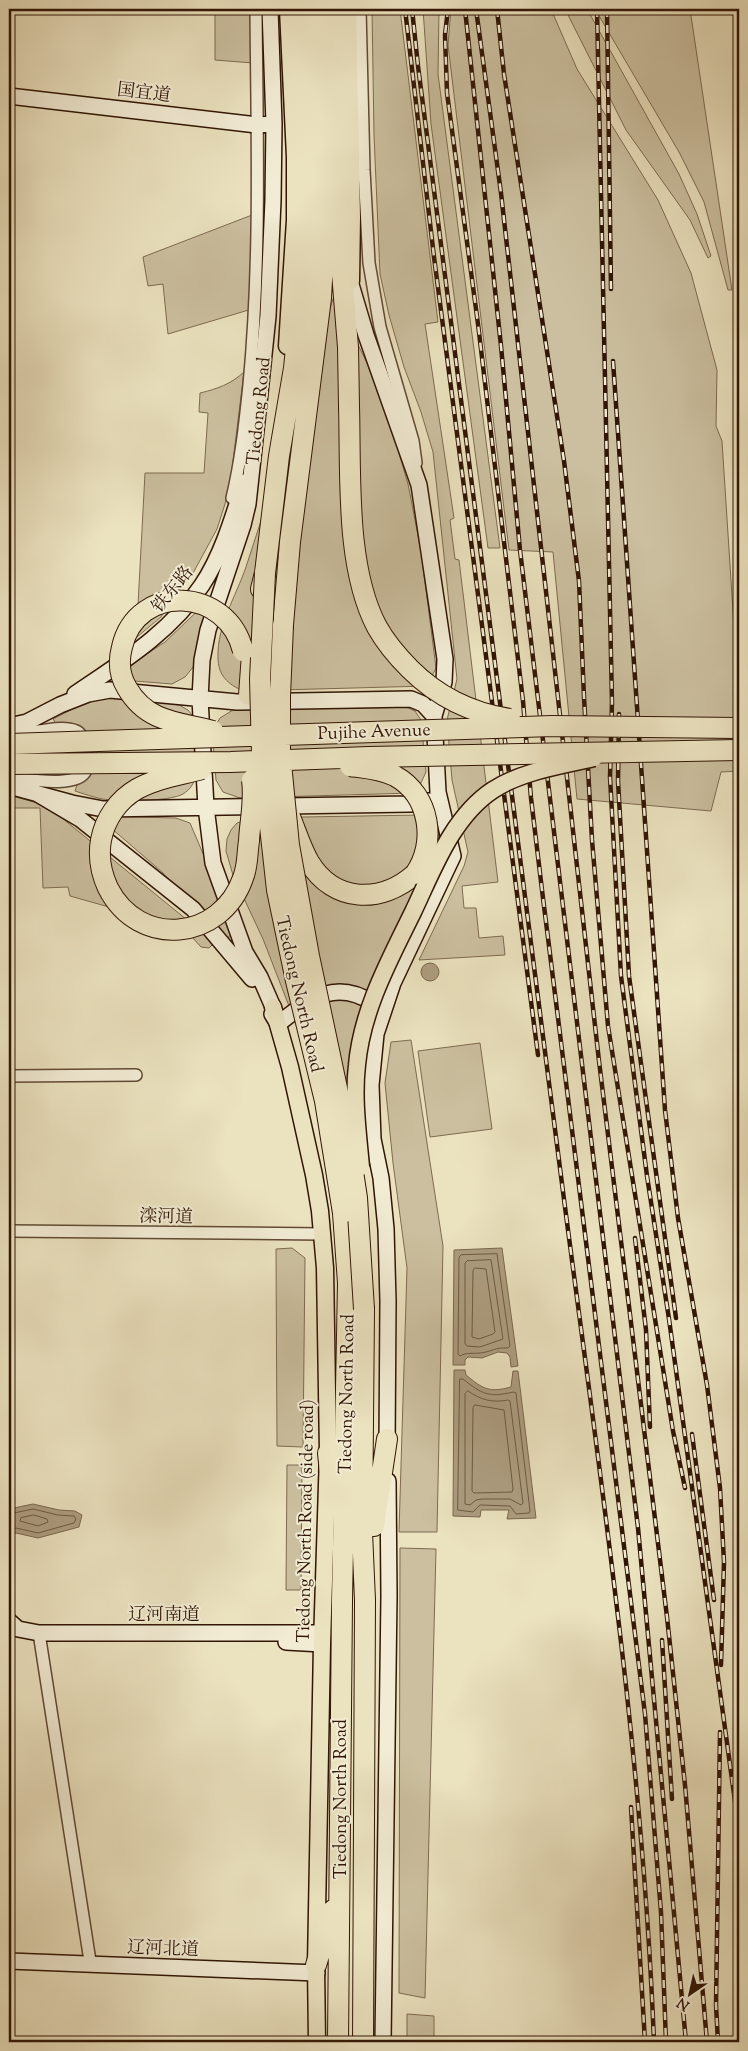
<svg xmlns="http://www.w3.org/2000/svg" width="748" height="2051" font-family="'Sorts Mill Goudy','Noto Serif SC',serif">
	<rect width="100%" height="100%" fill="#ebe2bf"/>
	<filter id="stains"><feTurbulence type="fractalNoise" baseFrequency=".004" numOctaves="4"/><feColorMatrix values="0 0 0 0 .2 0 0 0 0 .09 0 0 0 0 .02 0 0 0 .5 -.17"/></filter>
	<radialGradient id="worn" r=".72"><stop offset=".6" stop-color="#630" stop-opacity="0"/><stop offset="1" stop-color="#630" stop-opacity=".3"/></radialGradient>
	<!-- green -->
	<path fill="#cbbf9f" stroke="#7e6a52" d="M215 9H252L253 63 215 60Z
		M372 9H400L438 322 425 324 454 518 450 520 455 559 459 560 498 882 462 886 464 908H476L479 938 503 936 505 955 419 960 464 866 468 852 452 780 447 720 457 679 433 452 421 412 404 367 389 315 380 274 374 135Z
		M423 9H439L438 74 500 548H488L431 124Z
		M451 9H551L577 69 658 200 691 273 717 370 716 426 722 441 736 658 739 672V771L721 772 711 811 577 799 553 552 509 550 448 45Z
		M565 9H587L679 174 697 214 711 256 708 258 690 220 626 130Z
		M595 9H690L732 290H728L704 202 679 152Z
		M252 215V309L168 334 163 284 148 286 143 257Z
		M334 296 367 363 392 429 408 484 421 551 436 668 427 686 243 691C228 684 218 676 218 657 217 626 236 596 246 567 275 477 305 386 334 296Z
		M244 372 231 477 225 504 217 529 192 575 178 592 161 617 137 637 129 636 138 605 145 473H204L208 413 199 412 200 393C217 389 231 384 244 372Z
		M209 600 200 632 194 666 185 677 172 684 109 679 165 642Z
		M117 695 179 705 188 710 195 719 196 776C194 783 190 790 183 794 169 802 118 801 102 799 93 797 84 794 75 791L78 782C98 773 102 760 92 741 89 736 87 732 82 729 75 723 64 725 56 724L53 719 86 702Z
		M406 707 415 711 421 720 426 772 420 785 413 793 240 798 223 792 216 780 212 732 220 718 233 710Z
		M9 795 37 803 62 818 208 937 213 944 209 948 201 947 192 937 116 909 70 896 68 887 43 888 40 808H9Z
		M420 815 431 818 439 827 438 843 367 993 354 987H333L307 991 289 1006 263 939 233 875 226 851 227 839 231 830 237 823 246 820 303 817Z
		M97 816 176 818 190 823 230 917V937L219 938 162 872Z
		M325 998 365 1000 350 1087 345 1086Z
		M411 1040 443 1246 437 1532H399L407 1268 393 1163 385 1083 391 1042Z
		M480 1043 492 1129 430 1137 418 1051Z
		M292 1248 305 1258 303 1447 277 1446 276 1249Z
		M287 1465H302L301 1590H286Z
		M400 1548 436 1549 425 1998 399 1993Z
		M407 2014 434 2016V2042H407Z"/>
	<!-- water -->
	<path fill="#ac9d80" stroke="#7b674f" d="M421 972a9 9 0 1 1 18 0a9 9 0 1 1-18 0Z
		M502 1248 518 1366 511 1367 510 1357 507 1353 498 1352 482 1358 468 1357 465 1360V1365H453L454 1250Z
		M454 1370H465L466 1375C483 1389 489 1393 511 1387L513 1371H518L536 1518 507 1519 509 1510H481L480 1517 453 1516Z
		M33 1504 59 1510 75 1511 82 1515 79 1527 38 1538 16 1533 9 1535V1509Z"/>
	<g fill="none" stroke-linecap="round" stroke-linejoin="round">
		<!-- shore -->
		<path stroke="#6e5a42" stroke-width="1" d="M497 1254 510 1346 508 1348C495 1347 491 1352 480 1353 472 1354 467 1352 460 1356L458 1354 459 1257 461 1255Z
			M491 1260 503 1339 480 1347 467 1346 465 1344V1263L467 1261Z
			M475 1268 486 1269 495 1332 493 1334 479 1339 472 1337 473 1271Z
			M460 1379H463C482 1394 489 1398 513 1392L516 1393 530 1511 529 1513 516 1514 510 1506 480 1505 473 1512 458 1510Z
			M468 1391C481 1400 492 1403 508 1400L510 1401 523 1503 521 1505 510 1499H482L476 1500 470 1505 465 1504V1394Z
			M475 1405 504 1410 513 1489 512 1492 474 1493 472 1491 473 1408Z
			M9 1514 33 1509 58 1515 74 1516 76 1519 74 1523 38 1533 16 1528 9 1530
			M34 1515 47 1519 48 1522 38 1526 20 1521 21 1518Z"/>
		<!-- street casing -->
		<g stroke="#604934" stroke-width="14">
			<path id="street" d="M360 9 364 170 369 263 380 327 413 441 416 463
				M232 498C241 461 245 423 249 385 261 260 257 134 256 9
				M9 778C25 779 79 789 86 770 89 764 87 756 87 750 86 744 82 733 76 731 64 726 50 730 37 731 28 731 19 730 10 729
				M9 1076 136 1075
				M9 1231 322 1234
				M39 1633 90 1961"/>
		</g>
		<!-- secondary casing -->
		<g stroke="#311605" stroke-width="18">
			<path id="secondary" d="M270 9 274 124 273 200 268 316 260 393 248 504 243 525 208 630 202 660 200 699 206 807 213 863 245 952 260 977 273 1007
				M9 96 257 125 274 124
				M347 271 366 335 419 485 445 659 444 682 434 716 438 792 453 856 393 983 376 1034 371 1085 373 1139 381 1178 386 1229 388 1301 387 1448
				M75 694C122 662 170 633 202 585 222 555 233 517 244 482
				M9 726 27 722 60 705 88 694 110 690 237 702 411 699 423 704 434 716
				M9 786 72 803 103 809 410 804 429 801
				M36 793 80 819 193 909 252 979
				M272 1014 278 1024C309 1000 334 978 373 1003L376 1012
				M9 1621 18 1629 39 1633H322
				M286 1642 322 1644
				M9 1961 317 1973
				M383 2042 389 1596 388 1481"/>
		</g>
		<!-- primary casing -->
		<g stroke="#311605" stroke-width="19">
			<path id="primary" d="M348 9 352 217 351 281
				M287 346 295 220V157L288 9
				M273 1007 290 1067 314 1175 320 1211 325 1268 328 1453 322 1644 316 1965 317 2042"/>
		</g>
		<!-- highway casing -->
		<g stroke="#311605" stroke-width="22">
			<path id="highway" d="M335 9 340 248 348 347 349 406
				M261 589 265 573 279 456 294 368 302 290 307 194 303 9
				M283 625 290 542 321 298 324 245V144L320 9
				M249 695 252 654
				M288 812C295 828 300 846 309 862 334 903 381 904 415 874
				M328 1453 333 1501
				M374 1526 387 1439
				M316 1965 333 1910
				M338 2042 342 1601 348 1283 343 1213
				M363 2042 365 1600 362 1532 364 1309"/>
		</g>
		<!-- street -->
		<use href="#street" stroke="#f2ecd5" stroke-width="11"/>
		<!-- secondary -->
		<use href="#secondary" stroke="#f2ecd5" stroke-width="15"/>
		<!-- primary -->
		<use href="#primary" stroke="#ebe2bf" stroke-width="16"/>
		<!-- highway -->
		<use href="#highway" stroke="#ebe2bf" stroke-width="20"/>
		<!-- rail casing -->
		<g stroke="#311605" stroke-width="4.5">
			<path id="rail" d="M405 9 434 257 538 1055
				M412 9 418 66C467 446 516 827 565 1207 601 1484 643 1762 654 2042
				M448 9 445 35 447 93 478 324 523 701 531 798 542 890 645 1714 661 1912 666 2042
				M465 9 501 346 520 550 638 1528 686 2042
				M476 9 501 193 599 1061 667 1617 685 1785 707 2042
				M497 9 504 74 564 461 579 581 584 697 592 840 608 1026 673 1431 685 1488
				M597 9 612 702 610 777 621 976 647 1176 669 1319 737 1816 739 1847
				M607 9 611 289
				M613 361 665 1110 678 1218 707 1385 720 1488 724 1562 721 1665
				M619 714 618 781 629 976 676 1318
				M635 1238 646 1330 650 1427
				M692 1434 714 1600
				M662 1640 672 1799
				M631 1807 645 2042
				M718 2042 716 2005 720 1732"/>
		</g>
		<!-- rail -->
		<use href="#rail" stroke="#f2ecd5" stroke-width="2.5" stroke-dasharray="8" stroke-linecap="butt"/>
		<!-- primary-bridge casing -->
		<g stroke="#311605" stroke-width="19" stroke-linecap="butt">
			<path id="primary-bridge" d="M361 1167C358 1133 353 1099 357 1065 362 1010 389 961 413 912 433 870 452 817 493 790 522 771 561 766 594 758"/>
		</g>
		<!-- highway-bridge casing -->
		<g stroke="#311605" stroke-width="22" stroke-linecap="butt">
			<path id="highway-bridge" d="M349 406C351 473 345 567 377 627 386 643 397 656 410 669 438 697 471 713 510 719
				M265 573 260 679 262 754 277 890 296 981 325 1101 343 1213
				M283 625 280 696V753L289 845 309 956 349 1145 357 1198 364 1309
				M213 731C195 726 174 724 157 716 144 710 134 700 127 688 119 675 118 662 122 647 137 582 228 587 243 651
				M9 744 552 726 739 728
				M9 764 231 762 369 757 739 750
				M350 766C365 768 381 769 395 776 430 795 437 843 415 874
				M202 769C180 775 157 778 137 789 118 800 105 819 101 840 98 857 101 873 108 888 139 949 221 941 243 878 248 866 247 853 249 841 250 820 255 801 252 780"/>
		</g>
		<!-- primary-bridge -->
		<use href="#primary-bridge" stroke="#ebe2bf" stroke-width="16"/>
		<!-- highway-bridge -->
		<use href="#highway-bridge" stroke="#ebe2bf" stroke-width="20"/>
	</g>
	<g text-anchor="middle" stroke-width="4" stroke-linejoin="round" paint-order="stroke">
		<!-- street labels -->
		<g font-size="18" fill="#311605" stroke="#f2ecd5">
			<text transform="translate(144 92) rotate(7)" y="6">国宜道</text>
			<text transform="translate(258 411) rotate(-84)" y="6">Tiedong Road</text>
			<text transform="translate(172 589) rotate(-51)" y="6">铁东路</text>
			<text transform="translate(374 731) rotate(-2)" y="6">Pujihe Avenue</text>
			<text transform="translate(300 994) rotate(77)" y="6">Tiedong North Road</text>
			<text transform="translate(166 1216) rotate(1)" y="6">滦河道</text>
			<text transform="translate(346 1394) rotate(-89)" y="6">Tiedong North Road</text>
			<text transform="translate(305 1521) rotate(-89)" y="6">Tiedong North Road (side road)</text>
			<text x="164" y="1620">辽河南道</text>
			<text transform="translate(340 1799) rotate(-90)" y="6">Tiedong North Road</text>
			<text transform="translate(163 1948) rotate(2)" y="6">辽河北道</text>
		</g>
	</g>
	<!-- margin -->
	<rect width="748" height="2051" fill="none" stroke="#ebe2bf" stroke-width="30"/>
	<rect x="10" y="10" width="728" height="2031" fill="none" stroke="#311605" stroke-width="2.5"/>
	<rect x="15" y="15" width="718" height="2021" fill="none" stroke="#311605"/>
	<!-- north arrow -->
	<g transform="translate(690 1994) rotate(214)" stroke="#f2ecd5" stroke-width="4" paint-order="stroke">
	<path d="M0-4L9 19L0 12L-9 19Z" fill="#311605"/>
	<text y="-8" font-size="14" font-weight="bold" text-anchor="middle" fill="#311605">N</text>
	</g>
	<rect width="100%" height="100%" filter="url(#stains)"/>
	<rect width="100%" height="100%" fill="url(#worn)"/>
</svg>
